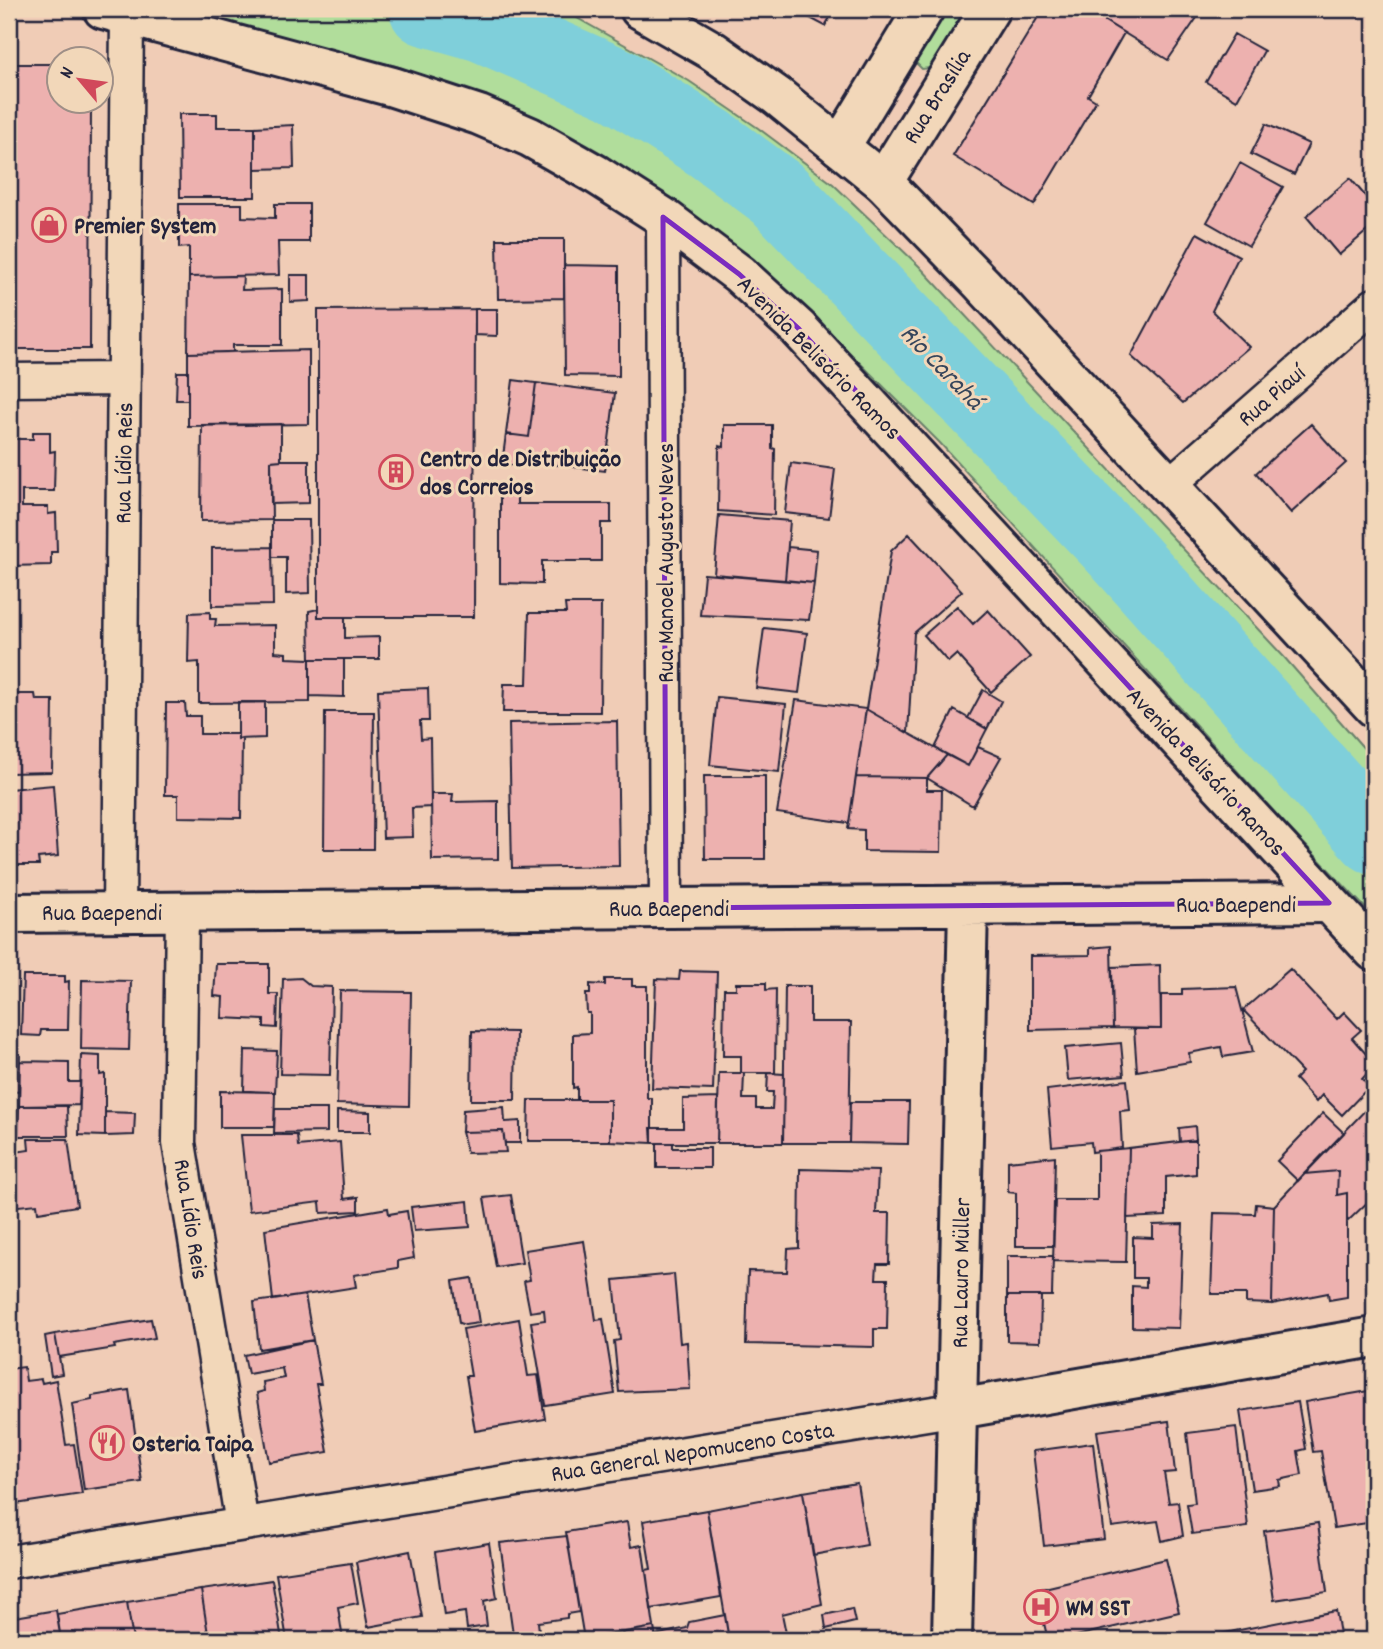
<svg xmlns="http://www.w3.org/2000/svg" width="1383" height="1649" font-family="Dekko,sans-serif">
	<rect width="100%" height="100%" fill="#f0ccb6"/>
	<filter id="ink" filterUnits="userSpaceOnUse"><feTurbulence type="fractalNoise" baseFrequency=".0143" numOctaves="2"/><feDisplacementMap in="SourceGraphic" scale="14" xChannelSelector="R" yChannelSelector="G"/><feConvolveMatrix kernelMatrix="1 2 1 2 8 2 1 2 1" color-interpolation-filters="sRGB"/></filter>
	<g filter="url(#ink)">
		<!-- green -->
		<path fill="#b1dd9b" stroke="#6a806b" stroke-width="2" d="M158 9H561L689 81 758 128 833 184 919 266 1284 657 1374 760V917L1290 829 940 443 813 316 662 193 504 107 396 66 258 35Z
			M940 9H968L935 62 930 68 922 69 913 60Z"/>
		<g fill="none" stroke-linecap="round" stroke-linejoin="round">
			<!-- river -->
			<path stroke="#7fcfda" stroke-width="74" d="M426 9 482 25 616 84 709 143 778 194 1113 544 1374 837"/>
		</g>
		<!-- building -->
		<path fill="#edb1af" stroke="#22223b" stroke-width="2" d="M793 9H835L825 26Z
			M1043 9H1109L1105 21 1124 33 1088 96 1096 101 1034 205 953 156Z
			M1109 9H1203L1168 60 1105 21Z
			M1234 34 1264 51 1237 100 1206 82Z
			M9 64H60V102H91L90 349H9Z
			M179 114H217V127H255V197H180Z
			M1266 124 1309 144 1294 175 1251 154Z
			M293 125 294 168 255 169V127Z
			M1240 163 1283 187 1249 246 1207 222Z
			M1350 178 1366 197 1373 191 1374 193V225L1339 255 1306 216Z
			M179 204H242V217L275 218V204H309V242H278L279 275 189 277V247L179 248Z
			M1197 233 1239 256 1212 311 1249 347 1183 403 1131 356Z
			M497 239H564V298L498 299Z
			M564 265 619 266V376L565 375Z
			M290 275H309V301L290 302Z
			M243 276 242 290 282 289V345H233V352L188 353 189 277Z
			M475 309H497V336L475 335Z
			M475 309 474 617H318V310Z
			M309 350V424L188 426V353Z
			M177 372H188V400H176Z
			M513 380 536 383 529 437 506 434Z
			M536 383 615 393 605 471 520 460V466L502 464 506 434 529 437Z
			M281 424V460L271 461 272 520 201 521 202 425Z
			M1311 424 1346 463 1291 513 1256 473Z
			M724 425H772V448L775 449 774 515 718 511 719 446 724 447Z
			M33 432H50V452L55 451 54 491H22V507H48V514L56 513 57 552H51V565L9 566V439H33Z
			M1374 454V472L1365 462Z
			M281 460H309V503L271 504V461Z
			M791 463 835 469 829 518 785 513Z
			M500 496H517V504H611V523H601V561H542V584L500 583Z
			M719 515 790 521 785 580 714 574Z
			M272 520H309L310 593 286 594V557H272Z
			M909 534 962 591 914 633 908 733 866 709 891 551Z
			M272 547 273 605 212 606V548Z
			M788 547 817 550 814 583 785 580Z
			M704 574 814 583 809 620 700 615Z
			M565 604H601L600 712H503L504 684H527L529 613H566Z
			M957 606 973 624 988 610 1030 657 991 692 957 654 948 662 924 635Z
			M318 609V617H345V638L379 637V659H310L309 611Z
			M210 612V619H216L215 626 275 625V652L286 653V658L310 659V702L199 703V662L188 663 189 613Z
			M764 628 807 633 799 693 756 688Z
			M310 659H344V697L310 696Z
			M428 688 429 721H420L421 739 430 738 431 807 412 808 413 837 383 838 378 690Z
			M983 690 1001 701 987 729 968 718Z
			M9 694H35L36 700H53L52 772 9 773Z
			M717 697 786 704 779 772 710 765Z
			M796 700 866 709 849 823 777 813Z
			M238 702H265V738L238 739Z
			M166 703H185L186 716H200V734H238V739L242 738 241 818 178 817V795H165Z
			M866 709 908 733 947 755 927 778 856 777Z
			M954 710 987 729 968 766 935 748Z
			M325 712H374L373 849H324Z
			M617 721 619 866 512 868 509 723Z
			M978 747 1001 757 973 806 927 778 947 755 968 766Z
			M704 776H765V859H705Z
			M856 777 927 778V790H942L941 852 864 851V830L848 829Z
			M53 785 58 856 38 858 39 865H9V789Z
			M431 794H453L452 802 498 801V859L432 860Z
			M1111 946 1113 1028 1030 1030V956L1090 955V948Z
			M216 964H269V994H278L277 1028 264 1027V1020L222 1018 223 997 214 996Z
			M1160 965 1161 1029 1113 1028 1112 967Z
			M1290 969 1337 1019 1344 1012 1361 1030 1352 1038 1374 1063V1066L1362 1079 1369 1087 1342 1115 1322 1095 1316 1102 1295 1079 1302 1072 1243 1010Z
			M680 971 717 972 713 1090 652 1088 656 979 679 980Z
			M23 976H65V982L69 981 68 1030H41L40 1036 21 1035Z
			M301 978 311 986 332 987 330 1075 280 1074 283 979Z
			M605 979H632V986H647V1098H652V1143L610 1141V1100H577V1087L573 1088V1034L590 1033V1013H587L586 994H590V984L605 985Z
			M82 980 131 981 129 1050 81 1049Z
			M736 983H766V990L776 989 775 1073H741V1056H723L724 989H736Z
			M785 986H810V1022H851L849 1143H783Z
			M1236 987 1253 1052 1223 1057 1221 1047 1189 1053 1190 1062 1137 1071 1134 1029H1161V995H1182V989Z
			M340 991 411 992 409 1106 337 1104Z
			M472 1031 516 1032 515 1100H471Z
			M1121 1043 1124 1075 1068 1080 1065 1048Z
			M245 1050 277 1051 275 1092 244 1091Z
			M9 1052 20 1054 19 1092 9 1091Z
			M81 1055 100 1056V1075L105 1074V1136L79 1135Z
			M20 1061 69 1062V1082H80L79 1105 19 1106Z
			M719 1073H744L743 1099H756V1109H772L773 1092H767L768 1073 784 1074 783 1143H717Z
			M1127 1080 1130 1110 1120 1111 1122 1148 1092 1152 1091 1142 1052 1146 1047 1090Z
			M220 1091 275 1092 274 1127H220Z
			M718 1098 717 1143H652L651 1128H683V1099Z
			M529 1100H610V1141H528Z
			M1374 1101V1196L1347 1222V1193L1337 1195 1338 1171 1304 1174Z
			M850 1102H909L908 1144 849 1143Z
			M19 1106H67L68 1136H18Z
			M504 1107 505 1122 520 1121V1143H505L503 1131 462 1132 463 1110Z
			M275 1109H327V1132L274 1133Z
			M337 1111 370 1112V1132H337Z
			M105 1112 135 1113 134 1135 105 1136Z
			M1323 1113 1344 1133 1298 1181 1277 1161Z
			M1195 1126 1196 1140 1180 1142 1179 1128Z
			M503 1131 506 1152 467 1153 462 1132Z
			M241 1135H297L298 1146 340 1142 344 1199 358 1197V1211L321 1213 320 1202 249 1211Z
			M28 1139H68L77 1206 38 1212 37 1204 9 1207V1153L29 1150Z
			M1196 1140V1174L1166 1177V1216L1127 1218 1129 1148Z
			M657 1143H673V1148H710V1168H657Z
			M1129 1148 1126 1262 1053 1261 1055 1200H1097V1151Z
			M1055 1156 1053 1246H1016V1193L1008 1192V1161Z
			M800 1169 878 1171 876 1213H890L889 1264H877L876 1279H888L887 1329H874V1347L746 1344 748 1271 787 1272 788 1249 799 1248Z
			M1338 1171 1337 1195 1347 1193V1297L1329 1300 1328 1293 1272 1304 1274 1206 1304 1174Z
			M511 1195 522 1263 496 1267 484 1198Z
			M468 1201 470 1227 414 1231 411 1207Z
			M1256 1204 1274 1206 1272 1304 1246 1303V1294H1211L1214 1213 1255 1214Z
			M388 1208 389 1214 407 1211 414 1258 398 1261V1268L354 1275 356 1287 273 1300 265 1229Z
			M1183 1224 1179 1328 1132 1327V1286L1146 1287V1278H1133V1237L1153 1238V1225Z
			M584 1241 596 1320 603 1319 615 1394 545 1405 531 1322 545 1320 544 1310 530 1312 524 1281 530 1280 525 1250Z
			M1007 1256H1053L1052 1296H1007Z
			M674 1274 680 1343 687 1342 690 1389 619 1392 614 1341 620 1340 614 1280Z
			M472 1278 479 1323 465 1325 459 1323 453 1281Z
			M305 1295 313 1340 259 1349 254 1302Z
			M1007 1296H1041L1040 1342 1007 1341Z
			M151 1319 155 1338 114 1345 115 1348 59 1357 55 1334Z
			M519 1319 528 1376 538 1375 545 1419 475 1431 466 1376H471L463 1329Z
			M55 1334 62 1374 51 1376 45 1336Z
			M313 1340 321 1384H316L328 1452 269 1462 257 1393 264 1391 263 1382 284 1378 282 1368 248 1374 244 1355Z
			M24 1367 26 1381 41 1379 42 1383 56 1380 66 1445 74 1444 82 1494 9 1505V1369Z
			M129 1390 142 1482 84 1490 72 1404 92 1400V1396Z
			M1374 1390V1522L1334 1528 1321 1451 1313 1452 1305 1402Z
			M1298 1402 1306 1449 1298 1451 1302 1475 1279 1480 1280 1486 1252 1490 1240 1411Z
			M1169 1421 1175 1472 1164 1473 1169 1503 1178 1502 1183 1536 1162 1541 1158 1521 1112 1527 1097 1431Z
			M1236 1427 1248 1527 1192 1534 1187 1504 1195 1503 1187 1433Z
			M1093 1443 1104 1539 1044 1546 1033 1451Z
			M857 1483 867 1545 813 1555 803 1492Z
			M803 1492 822 1604 782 1614 787 1638 729 1640 707 1510Z
			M707 1510 721 1597 651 1609 646 1570 651 1569 643 1521Z
			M627 1522 631 1547 642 1545 654 1627 584 1639 566 1532Z
			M1318 1523 1327 1592 1274 1600 1264 1531Z
			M567 1536 579 1612 567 1614V1618L538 1622 539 1631 513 1634 500 1543Z
			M489 1543 497 1598 484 1601 487 1626 467 1629 465 1612 444 1615 435 1552Z
			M410 1551 422 1617 368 1627 356 1562Z
			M1166 1559 1179 1612 1059 1640H1048L1036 1590Z
			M351 1563 358 1603 338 1607 343 1640H287L276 1574Z
			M272 1580 282 1640H209L201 1590Z
			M201 1590 209 1640H133L127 1602Z
			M127 1602 133 1640H61L57 1614Z
			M852 1609 855 1622 826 1629 824 1615Z
			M56 1610 61 1640H9V1618Z
			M1336 1611 1341 1640H1189Z
			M725 1615 729 1640H656L655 1635 687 1628 689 1622Z
			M654 1627 656 1640H624L622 1633Z"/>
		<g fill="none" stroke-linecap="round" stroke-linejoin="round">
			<!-- street casing -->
			<g stroke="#22223b" stroke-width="37">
				<path id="street" d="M663 217 666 908
					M9 380 124 379
					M1169 485 1374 305
					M182 911 179 1143 242 1524
					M119 912 127 15
					M9 1562 958 1409"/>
			</g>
			<!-- secondary casing -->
			<g stroke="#22223b" stroke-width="44">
				<path id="secondary" d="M840 147 924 9
					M883 182 990 9
					M9 913 1329 903
					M958 1409 1374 1337
					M952 1640 968 906"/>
			</g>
			<!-- primary casing -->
			<g stroke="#22223b" stroke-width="44">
				<path id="primary" d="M103 9 393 87 479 115 530 137 597 175 663 217 739 274 798 328 1374 951
					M640 9 713 51 777 96 883 182 982 284 1374 707"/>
			</g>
			<!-- street -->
			<use href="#street" stroke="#f2d7b9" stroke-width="32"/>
			<!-- secondary -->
			<use href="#secondary" stroke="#f2d7b9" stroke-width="38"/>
			<!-- primary -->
			<use href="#primary" stroke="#f2d7b9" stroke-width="38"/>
		</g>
	</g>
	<!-- marked area -->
	<path fill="none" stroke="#7b2cbf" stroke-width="5" stroke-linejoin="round" d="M663 217 739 274 798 328 1329 903 666 908Z"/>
	<!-- icons -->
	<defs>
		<g id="shop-ring" transform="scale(1.75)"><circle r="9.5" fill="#f2d7b9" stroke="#d1495b" stroke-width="1.5"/><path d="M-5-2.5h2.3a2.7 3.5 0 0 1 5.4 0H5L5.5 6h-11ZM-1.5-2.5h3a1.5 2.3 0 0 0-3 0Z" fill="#d1495b"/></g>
		<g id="building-ring" transform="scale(1.75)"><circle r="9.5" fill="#f2d7b9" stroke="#d1495b" stroke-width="1.5"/><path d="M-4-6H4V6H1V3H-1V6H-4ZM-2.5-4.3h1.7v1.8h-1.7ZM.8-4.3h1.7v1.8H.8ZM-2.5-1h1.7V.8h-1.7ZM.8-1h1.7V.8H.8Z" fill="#d1495b"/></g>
		<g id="restaurant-ring" transform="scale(1.75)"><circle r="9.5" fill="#f2d7b9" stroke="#d1495b" stroke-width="1.5"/><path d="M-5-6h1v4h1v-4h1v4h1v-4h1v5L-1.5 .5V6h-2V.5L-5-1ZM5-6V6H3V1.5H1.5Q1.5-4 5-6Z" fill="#d1495b"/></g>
		<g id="hospital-ring" transform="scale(1.75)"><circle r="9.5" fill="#f2d7b9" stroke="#d1495b" stroke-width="1.5"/><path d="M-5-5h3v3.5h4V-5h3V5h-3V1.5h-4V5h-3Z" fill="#d1495b"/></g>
	</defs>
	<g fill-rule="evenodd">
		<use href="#shop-ring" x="49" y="225"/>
		<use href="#building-ring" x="396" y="472"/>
		<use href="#restaurant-ring" x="107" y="1443"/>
		<use href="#hospital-ring" x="1041" y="1607"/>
	</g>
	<g text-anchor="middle" stroke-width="6" stroke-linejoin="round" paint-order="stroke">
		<!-- street labels -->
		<g font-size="24" fill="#22223b" stroke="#f2d7b9">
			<text transform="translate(936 96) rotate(-58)" y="8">Rua Brasília</text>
			<text transform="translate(820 357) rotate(45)" y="8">Avenida Belisário Ramos</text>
			<text transform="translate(1271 395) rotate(-41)" y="8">Rua Piauí</text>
			<text transform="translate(123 463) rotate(-89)" y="8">Rua Lídio Reis</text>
			<text transform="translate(665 563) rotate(-90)" y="8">Rua Manoel Augusto Neves</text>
			<text transform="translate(1207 771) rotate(47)" y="8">Avenida Belisário Ramos</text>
			<text x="1236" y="912">Rua Baependi</text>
			<text x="669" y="916">Rua Baependi</text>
			<text x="102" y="920">Rua Baependi</text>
			<text transform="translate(192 1219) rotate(81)" y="8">Rua Lídio Reis</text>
			<text transform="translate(960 1273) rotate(-89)" y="8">Rua Lauro Müller</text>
			<text transform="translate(692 1451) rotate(-9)" y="8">Rua General Nepomuceno Costa</text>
		</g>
		<!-- poi labels -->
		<g font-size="24" font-weight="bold" fill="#22223b" stroke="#f2d7b9" text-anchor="start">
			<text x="74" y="233">Premier System</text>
			<text x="420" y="466">Centro de Distribuição<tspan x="420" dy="28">dos Correios</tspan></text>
			<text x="132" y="1451">Osteria Taipa</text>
			<text x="1066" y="1615">WM SST</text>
		</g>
		<!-- water labels -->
		<g font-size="26" font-style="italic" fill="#35455b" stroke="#f2d7b9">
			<text transform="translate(943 366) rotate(46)" y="9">Rio Carahá</text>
		</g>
	</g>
	<!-- margin -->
	<rect width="1383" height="1649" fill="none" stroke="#f2d7b9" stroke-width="35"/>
	<rect x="18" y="18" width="1348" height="1614" fill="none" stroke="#22223b" stroke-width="2.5" filter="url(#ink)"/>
	<!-- north arrow -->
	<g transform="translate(80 80) rotate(299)"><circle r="33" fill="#f2d7b9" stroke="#9f8f87" stroke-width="2"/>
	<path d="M0-5L12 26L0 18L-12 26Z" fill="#d1495b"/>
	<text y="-10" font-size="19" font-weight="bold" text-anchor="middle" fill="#22223b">N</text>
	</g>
</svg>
